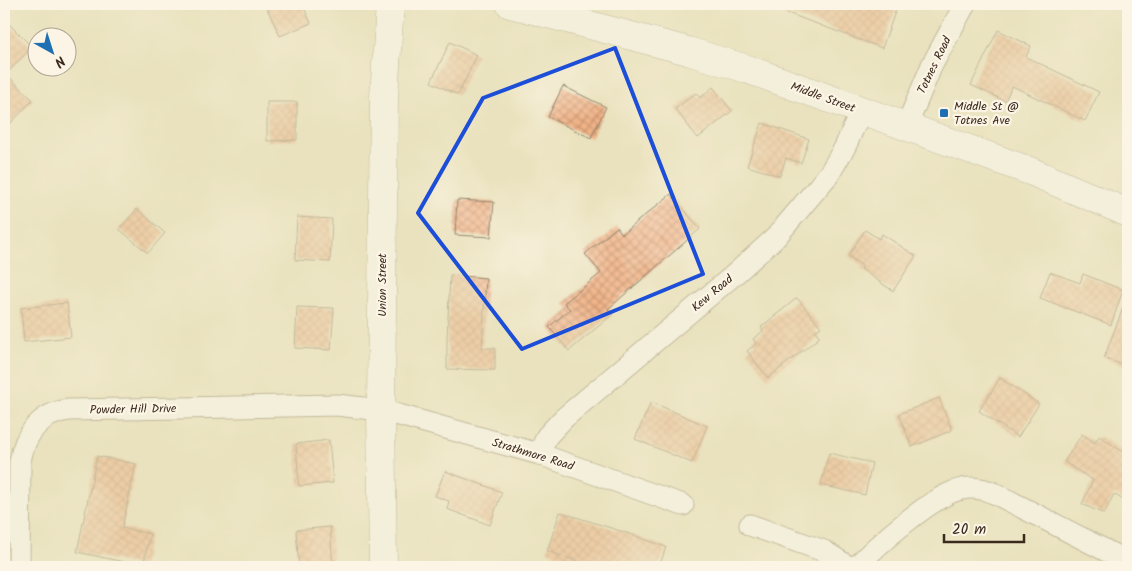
<svg xmlns="http://www.w3.org/2000/svg" width="1132" height="571" font-family="Kalam,sans-serif">
	<defs>
		<pattern id="building-cross-hatch" width="8" height="8" patternUnits="userSpaceOnUse" patternTransform="scale(1.25)"><rect width="8" height="8" fill="#f1b387"/><path d="M0 0l8 8M0 8l8-8" fill="none" stroke="#c4926e"/></pattern>
	</defs>
	<rect width="100%" height="100%" fill="#fcf5e5"/>
	<filter id="ink" filterUnits="userSpaceOnUse"><feTurbulence type="fractalNoise" baseFrequency=".02" numOctaves="2"/><feDisplacementMap in="SourceGraphic" scale="10" xChannelSelector="R" yChannelSelector="G"/><feConvolveMatrix kernelMatrix="1 2 1 2 8 2 1 2 1" color-interpolation-filters="sRGB"/></filter>
	<filter id="wash" filterUnits="userSpaceOnUse"><feTurbulence type="fractalNoise" baseFrequency=".0096" numOctaves="4" result="noise"/><feDisplacementMap in="SourceGraphic" scale="20" xChannelSelector="R" yChannelSelector="G"/><feGaussianBlur stdDeviation="1.12" result="paint"/><feColorMatrix in="noise" values="0 0 0 0 0 0 0 0 0 0 0 0 0 0 0 0 0 1.4 0 .05"/><feComposite in="paint" operator="in"/></filter>
	<g filter="url(#wash)">
		<rect width="100%" height="100%" fill="#eae2be"/>
		<g id="blocks">
			<!-- building -->
			<path fill="url(#building-cross-hatch)" d="M265 4H302L311 23 280 36Z
				M772 4H898L882 48 771 7Z
				M4 19 32 47 6 74 33 100 4 130Z
				M998 30 1031 46 1026 57 1099 92 1085 121 1012 86 1005 101 971 85Z
				M450 42 477 55 458 95 431 82Z
				M563 86 606 107 591 138 548 117Z
				M713 87 732 111 698 138 675 109 696 93 700 98Z
				M267 102H297V140L267 141Z
				M762 123 809 139 801 163 786 158 780 176 747 166Z
				M671 194 700 229 608 309 613 314 569 351 549 327 570 309 564 303 601 273 585 254 617 227 622 234Z
				M457 200 494 202 491 237 455 235Z
				M137 209 165 233 148 253 119 229Z
				M297 217 332 219 330 262 295 260Z
				M865 230 879 239 882 234 916 256 893 291 861 269 863 266 848 256Z
				M1050 272 1080 283 1083 274 1123 290 1111 325 1040 298Z
				M450 275 486 278 482 348H495V370L447 369V338Z
				M797 298 821 327 815 331 820 337 768 378 747 351 756 344 753 339 763 331 761 327Z
				M1126 300H1128V367L1104 358Z
				M67 303 71 337 24 342 21 308Z
				M297 307 334 308 331 350 295 348Z
				M1000 378 1039 404 1018 437 979 411Z
				M939 398 952 430 912 447 899 414Z
				M651 402 707 426 692 463 635 439Z
				M1082 434 1095 443 1099 436 1128 455V503L1114 494 1104 514 1082 504 1093 480 1064 462Z
				M329 440 333 483 299 486 296 444Z
				M829 453 872 463 865 495 821 485Z
				M97 456 136 464 122 528 150 534 143 566 77 552Z
				M445 471 502 492 490 525 447 509 449 501 435 496Z
				M560 512 627 533 666 547 659 567H595L547 551Z
				M330 527 333 567H299L296 530Z"/>
		</g>
	</g>
	<g filter="url(#ink)">
		<use href="#blocks" fill-opacity="0" stroke="#92866e" stroke-width="1"/>
		<g fill="none" stroke-linecap="round" stroke-linejoin="round">
			<!-- street casing -->
			<g stroke="#92866e" stroke-width="23">
				<path id="street" d="M906 127 932 65 965 4
					M539 454 547 436 564 418 735 274 776 237 829 174 845 147 861 111
					M750 525 824 551 849 567
					M19 567 20 462C24 435 40 413 69 410L337 405 381 410 539 454 683 505
					M856 567C876 546 934 494 962 489 974 486 985 489 996 494L1128 562"/>
			</g>
			<!-- secondary casing -->
			<g stroke="#92866e" stroke-width="29">
				<path id="secondary" d="M510 4 688 51 747 69 1030 171 1128 213
					M383 567 381 410 384 97 390 4"/>
			</g>
			<!-- street -->
			<use href="#street" stroke="#fff" stroke-width="21"/>
			<!-- secondary -->
			<use href="#secondary" stroke="#fff" stroke-width="28"/>
		</g>
	</g>
	<!-- marked area -->
	<path d="M0 0H1132V571H0ZM615 48 703 274 522 349 418 213 483 98Z" fill="#eae2be" fill-opacity=".55" fill-rule="evenodd"/>
	<path fill="none" stroke="#1d4ed8" stroke-width="4" stroke-linejoin="round" d="M615 48 703 274 522 349 418 213 483 98Z"/>
	<!-- markers -->
	<rect fill="#1f6fb2" stroke="#fcf5e5" stroke-width="2" x="939" y="108" width="10" height="10" rx="2.5"/>
	<g text-anchor="middle" stroke-width="4.5" stroke-linejoin="round" paint-order="stroke">
		<!-- street labels -->
		<g font-size="12" fill="#3b2a1e" stroke="#fcf5e5">
			<text transform="translate(934 65) rotate(-64)" y="4">Totnes Road</text>
			<text transform="translate(823 97) rotate(20)" y="4">Middle Street</text>
			<text transform="translate(382 285) rotate(-90)" y="4">Union Street</text>
			<text transform="translate(712 293) rotate(-40)" y="4">Kew Road</text>
			<text transform="translate(133 409) rotate(-1)" y="4">Powder Hill Drive</text>
			<text transform="translate(533 454) rotate(17)" y="4">Strathmore Road</text>
		</g>
		<!-- poi labels -->
		<g font-size="12" fill="#3b2a1e" stroke="#fcf5e5" text-anchor="start">
			<text x="954" y="110">Middle St @<tspan x="954" dy="14">Totnes Ave</tspan></text>
		</g>
	</g>
	<!-- margin -->
	<rect width="1132" height="571" fill="none" stroke="#fcf5e5" stroke-width="20"/>
	<!-- north arrow -->
	<g transform="translate(52 52) rotate(141)"><circle r="24" fill="#fcf5e5" stroke="#afa495"/>
	<path d="M0-4L9 19L0 12L-9 19Z" fill="#1f6fb2"/>
	<text y="-8" font-size="14" font-weight="bold" text-anchor="middle" fill="#3b2a1e">N</text>
	</g>
	<!-- scale -->
	<path d="M944 534v8h80v-8" fill="none" stroke="#3b2a1e" stroke-width="2.5"/>
	<text x="952" y="534" font-size="15" fill="#3b2a1e" stroke="#fcf5e5" stroke-width="4" paint-order="stroke">20 m</text>
</svg>
